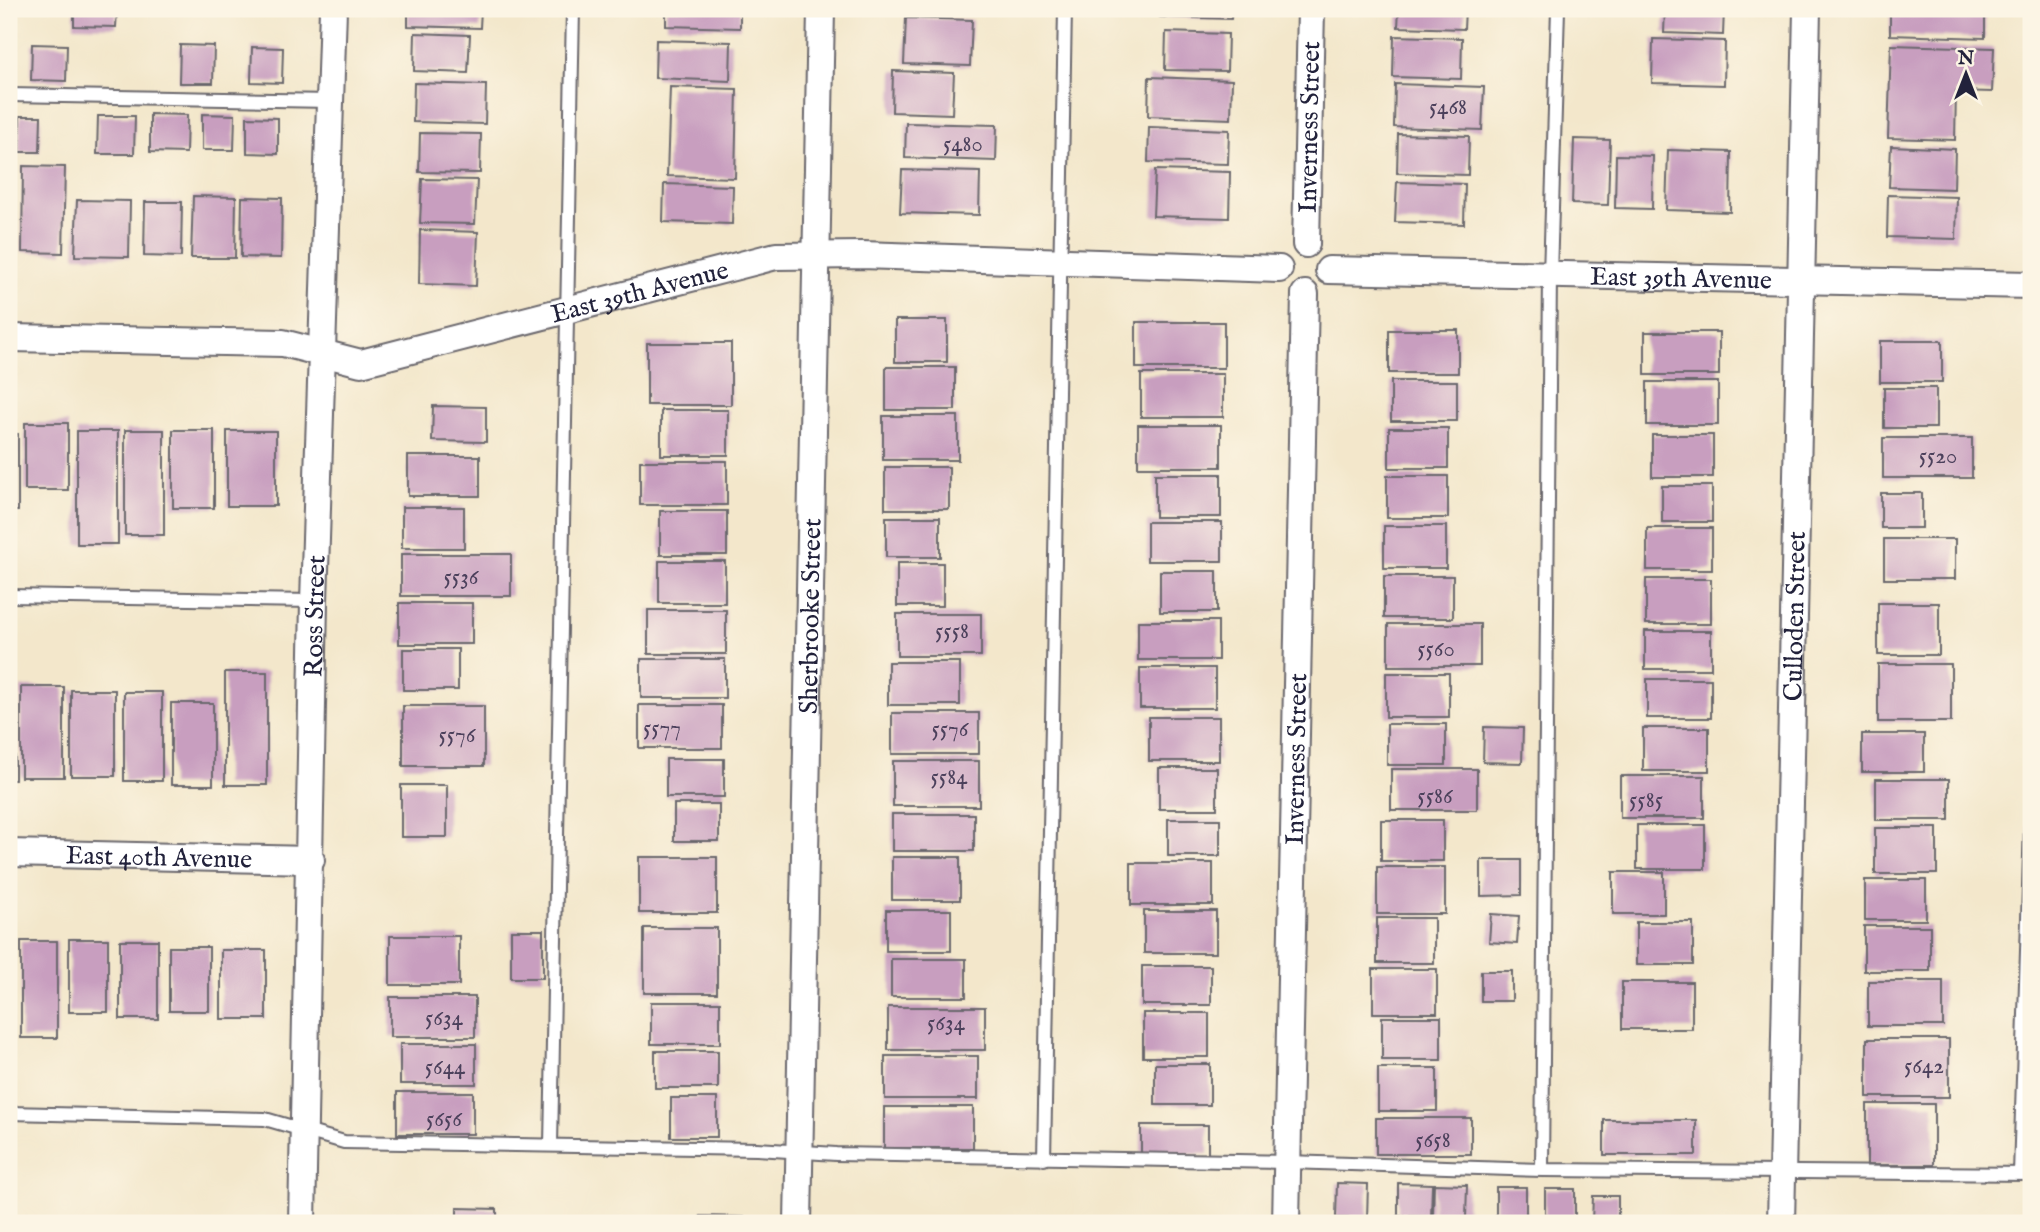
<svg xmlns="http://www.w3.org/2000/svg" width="2040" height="1232" font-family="'IM FELL English',serif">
	<rect width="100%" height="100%" fill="#fcf5e5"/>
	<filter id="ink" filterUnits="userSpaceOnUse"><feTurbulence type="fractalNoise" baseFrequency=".0143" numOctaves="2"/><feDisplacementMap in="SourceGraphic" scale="14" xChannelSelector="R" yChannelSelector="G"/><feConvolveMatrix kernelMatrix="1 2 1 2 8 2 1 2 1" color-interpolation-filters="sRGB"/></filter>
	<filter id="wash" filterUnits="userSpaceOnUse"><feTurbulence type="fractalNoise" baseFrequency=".00686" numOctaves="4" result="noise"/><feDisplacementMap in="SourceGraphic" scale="28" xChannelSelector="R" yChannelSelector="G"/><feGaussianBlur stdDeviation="1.57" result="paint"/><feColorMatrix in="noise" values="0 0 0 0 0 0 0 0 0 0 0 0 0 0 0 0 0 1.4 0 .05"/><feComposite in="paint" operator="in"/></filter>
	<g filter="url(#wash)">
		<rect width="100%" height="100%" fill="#f3e7cb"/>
		<g id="blocks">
			<!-- building -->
			<path fill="#c89ebf" d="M9 9H16V27H9Z
				M74 9H117L116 27 74 26Z
				M408 9H481L480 28 408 26Z
				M666 9H740V28L666 26Z
				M1161 9H1232L1231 19 1160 17Z
				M1399 9H1465L1464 29 1398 27Z
				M1665 9H1724L1723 35 1664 33Z
				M1890 9H1985V38L1890 35Z
				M906 18 972 20 970 66 904 64Z
				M1166 32 1228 34 1227 71 1165 70Z
				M415 33 470 35 468 73 414 71Z
				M1394 36 1462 38 1461 79 1393 77Z
				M1653 39 1725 41 1724 85 1652 83Z
				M656 40 731 42 730 81 655 78Z
				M32 44 67 45 66 81 31 80Z
				M180 45 214 46 213 83H179Z
				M1891 45 1994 48 1992 92 1956 91 1955 140 1888 138Z
				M252 47 283 48 282 83 251 82Z
				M893 71 954 73 952 114 892 112Z
				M1149 77 1232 80 1231 119 1148 116Z
				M414 83 486 85 485 124 413 122Z
				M1395 84 1484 87 1482 130 1394 127Z
				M670 87 737 89 735 178 667 176Z
				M150 114 187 115 186 153 150 152Z
				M202 114 235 115 234 150H202Z
				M20 116H41L40 152H19Z
				M98 116H135L134 154H97Z
				M247 117 278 118V154L247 153Z
				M906 123 997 125 996 161 905 158Z
				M1149 127 1229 130 1228 164 1148 162Z
				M420 133 481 134 480 173 419 172Z
				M1398 134 1469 136 1468 175 1397 173Z
				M1574 139 1610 140 1608 205 1572 204Z
				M1891 146 1955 149 1954 189 1889 187Z
				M1668 150 1731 152 1730 212 1666 210Z
				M1616 155 1653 156 1652 209 1615 208Z
				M23 166 65 167 63 253 22 252Z
				M902 170 980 172 979 215 900 213Z
				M1155 170 1230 172 1229 218 1153 216Z
				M422 179 477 180 475 224 420 223Z
				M1397 182 1465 184 1464 224 1395 222Z
				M664 184 733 186 732 224 663 222Z
				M1888 195 1957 197 1956 239 1887 237Z
				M193 196 236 197 235 258H191Z
				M242 197 282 198 281 258 241 257Z
				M9 198H13L12 257H9Z
				M77 200 130 201 129 257 75 256Z
				M145 202H182L181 257 144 256Z
				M420 230 478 232 476 286 419 284Z
				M895 320H947V362H895Z
				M1136 322H1224V368H1136Z
				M1389 330H1458V373H1389Z
				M1645 332H1719V375H1645Z
				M1880 341H1942V382H1880Z
				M647 343H731V405H647Z
				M886 367H955V410H886Z
				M1141 374H1223V417H1141Z
				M1391 381H1457V421H1391Z
				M1647 382H1718V425H1647Z
				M1884 388H1936V428H1884Z
				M433 406 486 407V442L432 441Z
				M661 410H728V455H661Z
				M883 416H958V460H883Z
				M25 423H68V490H25Z
				M1138 425H1221V467H1138Z
				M1389 428H1448V468H1389Z
				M125 430H164V535H125Z
				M173 430H214V508H173Z
				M77 431H118V544H77Z
				M227 431H276V506H227Z
				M9 434H18V511H9Z
				M1652 435H1713V477H1652Z
				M1883 438H1972V478H1883Z
				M408 456H480V496H408Z
				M640 461H727V505H640Z
				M885 467H949V509H885Z
				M1155 474H1221V517H1155Z
				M1387 476H1448V518H1387Z
				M1662 486H1712V522H1662Z
				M1881 493H1922V528H1881Z
				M402 507H464V548H402Z
				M660 511H727V555H660Z
				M886 517H940V557H886Z
				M1147 522H1222V561H1147Z
				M1384 526H1446V568H1384Z
				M1647 528H1712V570H1647Z
				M1884 539H1955V579H1884Z
				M401 554H511V596H401Z
				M659 561H725V603H659Z
				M897 563H943V606H897Z
				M1160 571H1217V612H1160Z
				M1384 576H1453V618H1384Z
				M1646 579H1711V624H1646Z
				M399 603H472V644H399Z
				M1878 603H1939V655H1878Z
				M648 610H726V654H648Z
				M897 614H981V656H897Z
				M1138 621H1218V660H1138Z
				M1388 624H1480V666H1388Z
				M1645 631H1711V669H1645Z
				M403 649H458V690H403Z
				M641 659H725V698H641Z
				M888 662H960V705H888Z
				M1878 664H1951V722H1878Z
				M1140 668H1215V708H1140Z
				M225 672H267V785H225Z
				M1386 673H1449V717H1386Z
				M1647 679H1711V718H1647Z
				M21 687H64V777H21Z
				M71 690H115V776H71Z
				M124 692H162V781H124Z
				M171 703H213V785H171Z
				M639 705H722V748H639Z
				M403 706H484V766H403Z
				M892 713H979V754H892Z
				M1149 717H1219V761H1149Z
				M9 721H15V780H9Z
				M1387 724H1446V765H1387Z
				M1484 727 1523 728 1522 763 1483 762Z
				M1643 728H1709V771H1643Z
				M1862 734H1924V772H1862Z
				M666 759H724V797H666Z
				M893 761H979V806H893Z
				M1159 768H1217V809H1159Z
				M1391 769H1477V810H1391Z
				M1620 776H1704V818H1620Z
				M1876 779H1949V820H1876Z
				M401 785H447V837H401Z
				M674 804H719V841H674Z
				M892 814H974V851H892Z
				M1168 819H1220V856H1168Z
				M1381 820H1443V861H1381Z
				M1637 825H1705V869H1637Z
				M1875 828H1937V874H1875Z
				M639 857H717V913H639Z
				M892 857H960V900H892Z
				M1481 860H1521V895L1481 896Z
				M1131 863H1213V905H1131Z
				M1377 867H1445V914H1377Z
				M1613 872H1664V914H1613Z
				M1865 880H1926V920H1865Z
				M886 910H951V951H886Z
				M1144 911H1216V953H1144Z
				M1491 914 1519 916 1517 944 1489 942Z
				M1377 918H1434V963H1377Z
				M1636 922H1693V965H1636Z
				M1864 926H1930V971H1864Z
				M644 928H717V993H644Z
				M511 930H543V978H511Z
				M390 936H459V985H390Z
				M69 939H108V1012H69Z
				M9 940H13L12 1023H9Z
				M120 940H158V1019H120Z
				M21 941H57V1038H21Z
				M169 947H209V1011H169Z
				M221 950H266V1019H221Z
				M891 959H966V997H891Z
				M1142 966H1211V1005H1142Z
				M1373 969H1437V1013H1373Z
				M1481 971H1512V1001H1481Z
				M1868 981H1943V1026H1868Z
				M1622 982H1692V1029H1622Z
				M390 997H475V1037H390Z
				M651 1002H720V1044H651Z
				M888 1007H985V1050H888Z
				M1143 1013H1209V1057H1143Z
				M1382 1017H1441V1060H1382Z
				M1867 1039H1949V1097H1867Z
				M400 1044H476V1084H400Z
				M655 1051H718V1088H655Z
				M885 1056H978V1099H885Z
				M1155 1064H1210V1105H1155Z
				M1378 1068H1437V1111H1378Z
				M397 1092H473V1134H397Z
				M671 1098H717V1137H671Z
				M1867 1104H1934V1165H1867Z
				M884 1107H973V1148H884Z
				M1376 1118H1471V1154H1376Z
				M1604 1120H1696V1155H1604Z
				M1141 1125H1208V1154H1141Z
				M1337 1183 1368 1184 1367 1219 1336 1218Z
				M1398 1183 1432 1184 1431 1217 1398 1216Z
				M1434 1184 1467 1185 1466 1218 1433 1217Z
				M1496 1187H1526V1218L1496 1217Z
				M1545 1189H1575V1220L1545 1219Z
				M1593 1196H1618V1223H1592Z
				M457 1208 497 1209V1223H457Z
				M700 1216 744 1217V1223H700Z"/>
		</g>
	</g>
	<g filter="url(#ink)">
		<use href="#blocks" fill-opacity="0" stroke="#6b676d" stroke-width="2"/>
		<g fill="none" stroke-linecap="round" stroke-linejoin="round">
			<!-- lane casing -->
			<g stroke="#6b676d" stroke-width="16">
				<path id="lane" d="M9 95 331 101
					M9 596 314 601
					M9 1113 265 1119 344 1142 757 1149 836 1154 1287 1162 1542 1170 2031 1174
					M551 1145 573 9
					M1044 1159 1065 9
					M1542 1170 1550 275 1558 9
					M2020 1174 2031 823"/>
			</g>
			<!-- street casing -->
			<g stroke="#6b676d" stroke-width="30">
				<g id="street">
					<path id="s1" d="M1306 244 1311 9"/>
					<path id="s2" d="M1329 270 2031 285"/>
					<path id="s3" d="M9 338 283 343 361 363 776 256 862 255 1279 269"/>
					<path id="s4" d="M9 853 311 860"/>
					<path id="s5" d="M302 1223 314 601 333 9"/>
					<path id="s6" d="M798 1223 821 9"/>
					<path id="s7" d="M1286 1223 1305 294"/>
					<path id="s8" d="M1781 1223 1807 9"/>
				</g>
			</g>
			<!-- lane -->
			<use href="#lane" stroke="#fff" stroke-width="12"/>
			<!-- street -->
			<use href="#street" stroke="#fff" stroke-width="26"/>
		</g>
	</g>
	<g text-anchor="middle" stroke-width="5" stroke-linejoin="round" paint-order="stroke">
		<!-- number labels -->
		<g font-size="23" fill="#4c415c">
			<text x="1448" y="114">5468</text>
			<text x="963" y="151">5480</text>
			<text x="1938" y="463">5520</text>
			<text x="461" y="584">5536</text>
			<text x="952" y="638">5558</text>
			<text x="1436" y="656">5560</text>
			<text x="662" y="735">5577</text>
			<text x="950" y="736">5576</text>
			<text x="457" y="742">5576</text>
			<text x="949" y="784">5584</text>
			<text x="1435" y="803">5586</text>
			<text x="1646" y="807">5585</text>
			<text x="444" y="1025">5634</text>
			<text x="946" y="1030">5634</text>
			<text x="1924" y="1073">5642</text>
			<text x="445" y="1074">5644</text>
			<text x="444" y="1126">5656</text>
			<text x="1433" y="1147">5658</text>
		</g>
		<!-- street labels -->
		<g font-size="26" fill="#22223b" stroke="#fcf5e5">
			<text dy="9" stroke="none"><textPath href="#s1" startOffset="117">Inverness Street</textPath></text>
			<text dy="9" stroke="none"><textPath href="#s2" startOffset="352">East 39th Avenue</textPath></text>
			<text dy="9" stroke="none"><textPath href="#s3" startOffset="642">East 39th Avenue</textPath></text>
			<text dy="9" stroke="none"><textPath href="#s5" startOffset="607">Ross Street</textPath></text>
			<text dy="9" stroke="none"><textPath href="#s6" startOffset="607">Sherbrooke Street</textPath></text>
			<text dy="9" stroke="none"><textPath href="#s8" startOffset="607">Culloden Street</textPath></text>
			<text dy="9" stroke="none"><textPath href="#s7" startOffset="464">Inverness Street</textPath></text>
			<text dy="9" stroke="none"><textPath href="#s4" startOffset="150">East 40th Avenue</textPath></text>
		</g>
	</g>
	<!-- margin -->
	<rect width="2040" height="1232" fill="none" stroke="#fcf5e5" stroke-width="35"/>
	<!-- north arrow -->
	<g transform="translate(1966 74)" stroke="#fcf5e5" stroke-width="5" paint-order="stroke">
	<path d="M0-5L12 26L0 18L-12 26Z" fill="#22223b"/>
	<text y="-10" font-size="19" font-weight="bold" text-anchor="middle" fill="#22223b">N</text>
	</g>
</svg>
